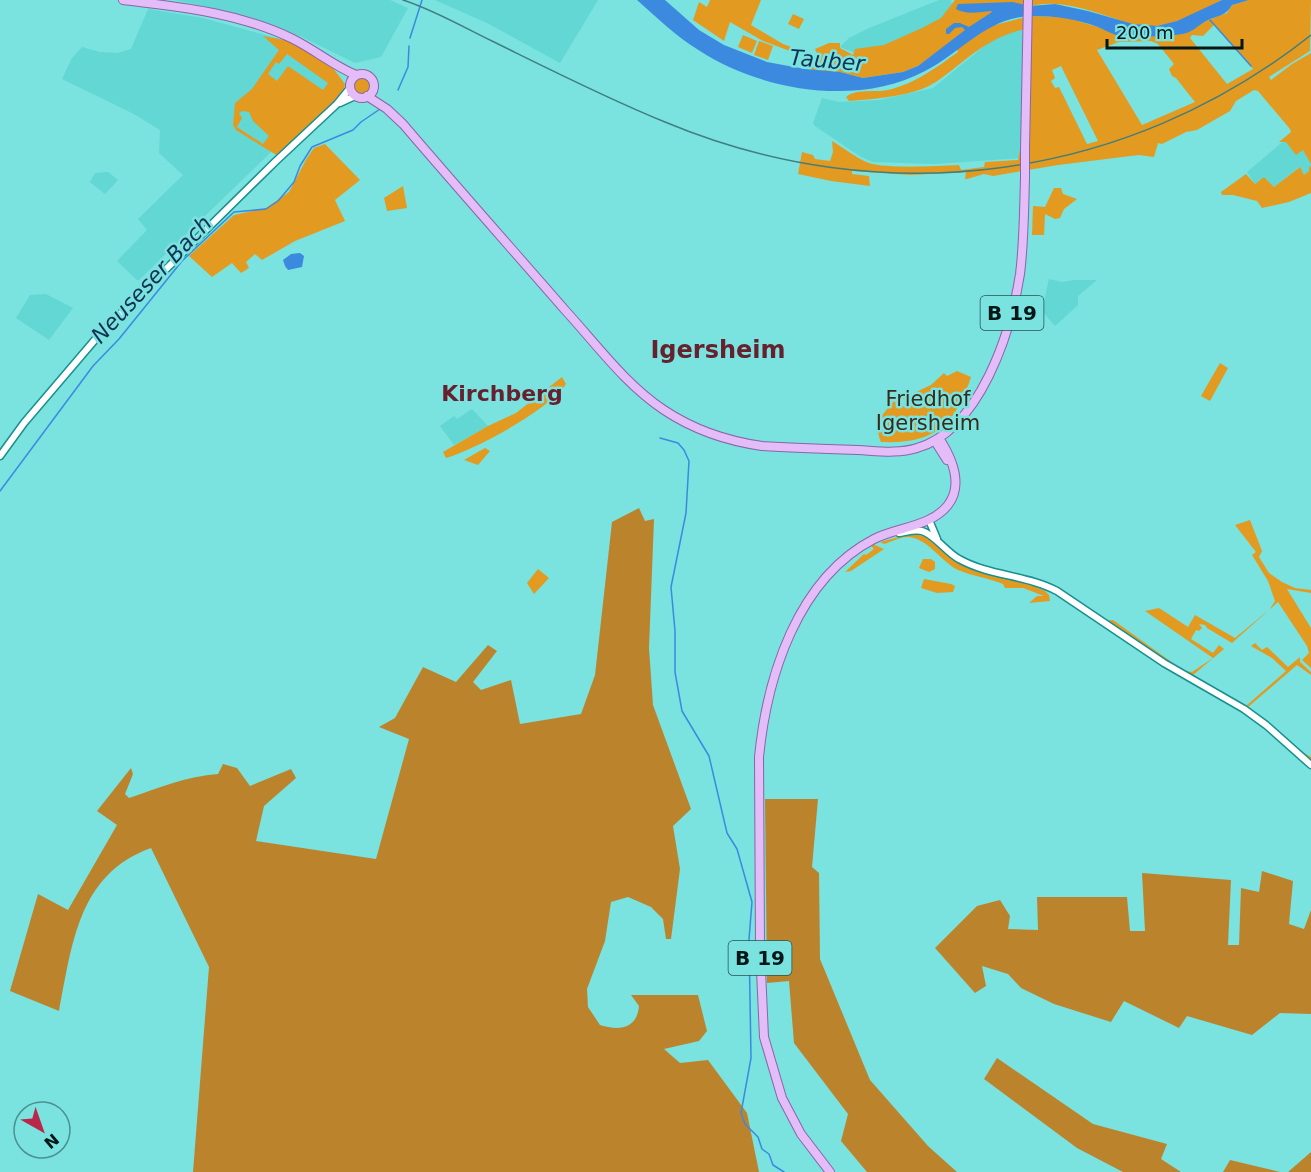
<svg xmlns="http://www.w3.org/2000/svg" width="1311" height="1172" font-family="'DejaVu Sans',sans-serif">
	<rect width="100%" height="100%" fill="#7ae2df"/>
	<!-- built -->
	<path fill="#62d7d4" d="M175 0H390L408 8 381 57 355 63 300 36 238 14Z
		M435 0H598L560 63 487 23Z
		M939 0H951L952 5 944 17 899 42 858 54 840 47 849 38 867 29Z
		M148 9 203 18 280 39 339 86 138 281 117 261 147 230 138 219 183 175 159 153 160 130 134 114 62 79 72 58 82 47 100 52 118 53 131 49Z
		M1022 28V127L1020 158 934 164 873 162 861 157 815 126 813 123 822 98 839 102 879 100 933 88 994 38Z
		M1292 134 1311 156V170L1304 175 1299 167 1274 187 1264 177 1255 184 1247 172Z
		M108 172 118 180 105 194 90 182 95 173Z
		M1049 279 1062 282 1074 280H1097L1078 296V305L1055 326 1042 311Z
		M46 294 73 308 49 340 16 318 30 295Z
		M472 409 488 426 454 445 440 426 454 416 457 419Z"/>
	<!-- green -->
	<path fill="#e39a21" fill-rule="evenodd" d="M710 0H761L751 25 783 44 794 48 790 51 763 41 730 22 724 41 693 20 699 2 707 7Z
		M955 0H1222C1196 14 1162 33 1131 24 1107 16 1081 6 1056 4 1034 2 1010 12 989 18L986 16 918 66 903 72 863 78 840 72 811 70 810 66 818 56 815 49 829 43H840V48L853 55 855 49 884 45 922 28 941 18Z
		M1249 0H1311L1310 51 1269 77 1271 80 1292 64 1311 53V164L1303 150 1296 155 1286 142H1279L1291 132 1290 129 1258 91 1254 90 1236 101 1230 111 1197 130 1186 132 1162 144 1158 143 1154 157 1139 155 1058 165 993 176 984 174 967 179H965L966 172 911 175 852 171V174L869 176 870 186 831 181 798 174 802 152 813 155 815 159 830 161 833 152 832 141C844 148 856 158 869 163 888 169 938 166 959 165L961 170 984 167 985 162 1018 160 1020 150 1025 149 1028 35 1031 28C1004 32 982 46 961 63 949 72 936 84 922 89 900 97 873 99 849 101L846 97C858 87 877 94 892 89 917 82 937 67 958 52L957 49 991 26 1030 16 1065 17 1098 27 1121 37 1184 34 1208 20 1227 13 1232 5ZM1214 25 1253 69 1227 84 1190 38 1192 35 1203 36ZM1151 41 1158 44 1174 64 1169 69 1172 76 1176 78 1195 102 1142 125 1097 50 1119 42ZM1061 66 1098 141 1087 144 1059 87 1055 88 1051 81 1055 78 1052 70Z
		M793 14 804 19 799 29 788 24Z
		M743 35 757 41 752 53 738 47Z
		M263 36 290 41 333 68 345 84 343 93 278 156 236 130 233 125 235 103 252 89 279 50ZM287 54 328 83 323 90 288 66 277 81 268 74 276 62 279 64ZM242 111 249 112 253 121 269 136 263 144 237 127 242 118 239 113Z
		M759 41 773 46 768 60 754 55Z
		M354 86a8 8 0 1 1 16 0a8 8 0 1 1-16 0Z
		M325 144 360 180 335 200 345 221 295 241 262 260 255 254 246 262 249 268 241 273 232 263 212 277 189 256 234 215 266 208 289 192 307 158 314 148Z
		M1311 166V193L1289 202 1262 208 1257 201 1233 195H1222L1221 192 1246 174 1255 184 1264 177 1274 187 1300 167 1304 175 1309 171V167Z
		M403 186 407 208 387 211 384 198Z
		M1054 188H1061L1063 194 1077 199 1064 209 1060 218 1055 219 1045 214 1044 235H1032L1033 206 1045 207Z
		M1220 363 1228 368 1210 401 1201 396Z
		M957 371 971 377C955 426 934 444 881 442 873 423 882 415 894 401L900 407 905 406 906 403 903 398 931 385 944 373 947 376Z
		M562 377 566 384C547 411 478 448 446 458L443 452 488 426 516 413Z
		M485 448 490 451 478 465 464 460Z
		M1250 520 1262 551 1259 557 1269 573 1282 582 1295 588 1311 590V593L1287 589 1311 628V668L1302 660 1309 653 1307 646 1278 602 1232 643 1207 628 1205 625 1199 624 1202 628 1199 631 1196 630 1191 639 1213 653 1219 645 1224 649 1193 675 1246 706 1286 671 1272 658 1251 646 1255 643 1262 650 1267 647 1288 667 1300 657V662L1311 672V675L1297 665 1248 707 1304 753 1311 757V765L1266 725 1100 621 1113 620 1184 671 1192 672 1213 658 1145 611 1159 608 1188 627 1195 615 1235 638 1270 609 1275 601 1268 581 1252 555 1256 552 1235 525Z
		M910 534 927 536 951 558 970 569 1031 585 1045 591 1049 595 1050 601 1029 603 1037 596H1044L1023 588H1005L1003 584C989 578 972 576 958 570 940 561 927 537 907 537 900 537 891 542 884 544L880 542Z
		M868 542 884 549 851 571 845 572 864 554 866 555 874 549Z
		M923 559H931L935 562V569L929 572 919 568Z
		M538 569 549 578 534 594 527 583Z
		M924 579 951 584 955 586 953 592 937 593 921 588Z"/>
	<!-- forest -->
	<path fill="#bc832d" d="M639 508 645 521 654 519 649 648 653 705 691 809 673 826 680 869 671 939H666L663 919 651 907 628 897 611 902 605 941 587 989 588 1007 600 1025C619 1031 637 1029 639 1006L631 995H698L707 1031 699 1041 664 1049 680 1063 708 1060 747 1113 759 1172H193L209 967 151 848C78 874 72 945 59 1011L10 991 38 894 68 910 117 825 97 811 131 768 133 774 125 794 129 798C159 788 187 776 218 774L223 764 237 768 250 786 291 769 296 778 264 806 256 841 376 859 409 739 379 727 395 718 423 667 456 682 488 645 497 651 473 682 481 690 511 680 520 724 581 714 595 675 612 522Z
		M765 799H818L812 867 819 873 820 959 870 1080 928 1146 957 1172H867L841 1141 848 1114 794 1043 789 981 767 983Z
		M1262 871 1293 881 1289 924 1304 929 1311 910V1014L1280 1013 1252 1035 1187 1016 1179 1028 1124 1001 1111 1022 1054 1004 1021 988 1008 974 982 966 986 986 975 993 935 948 977 906 1000 900 1010 916 1008 929 1038 930 1037 897H1127L1130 931H1145L1142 873 1231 880 1228 945H1239L1241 888 1259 892Z
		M997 1058 1093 1124 1167 1144 1161 1159 1181 1172H1123L1077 1148 984 1079Z
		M1311 1152V1172H1288Z
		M1230 1160 1280 1172H1223Z"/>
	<!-- water -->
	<path fill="#3b8ae0" d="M637 0H665L699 30 724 45 767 62 805 69 840 72 863 78 903 72 918 66 965 30 962 27 955 28 949 34H946V29L954 23H960L969 27 992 12 991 11C980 12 966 15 956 9L958 4 1013 2 1030 6 1055 4 1088 11 1133 24 1157 26 1177 21 1222 0H1249L1232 5C1225 17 1218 15 1206 21 1199 25 1191 33 1183 34 1173 36 1127 38 1119 36 1112 34 1105 30 1098 27 1077 19 1055 16 1032 16 987 17 962 52 925 71 858 107 762 91 700 51 677 37 657 18 637 0Z
		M300 253 304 256 302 267 288 270 285 266 283 260 291 254Z"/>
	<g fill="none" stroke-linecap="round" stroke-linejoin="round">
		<!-- stream -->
		<path stroke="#3b8ae0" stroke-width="1.5" d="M1210 20 1251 66
			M410 38 422 0
			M398 90 408 67 409 46
			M660 438 678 443 684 450 689 461 686 513 671 587 675 631V672L682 711 709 756 727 833 737 849 752 902 749 939 751 1058 741 1113 745 1124 758 1137 762 1149 769 1154 773 1165 784 1172
			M0 491 93 366 119 339 182 261 234 212 266 209 278 201 294 182 300 166 312 147 353 130 361 122 380 109"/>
		<!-- minor casing -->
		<g stroke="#17908e" stroke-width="9">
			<path id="minor" d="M340 103 355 96
				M0 456 24 423 99 335 276 161 337 104 350 88
				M929 520 937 539
				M899 533C906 532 915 529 922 531 934 534 947 553 959 559 989 576 1027 575 1057 591L1164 663 1244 709 1266 725 1311 765"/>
		</g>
		<!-- major casing -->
		<g stroke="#8966a7" stroke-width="10">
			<path id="major" d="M123 0C181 7 240 13 293 39 315 50 334 66 356 75
				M350 86a12 12 0 1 1 24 0a12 12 0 1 1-24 0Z
				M367 96 387 109 403 124C456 186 511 248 565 310 597 345 625 384 664 410 694 430 727 441 762 446 794 448 826 449 858 450 878 451 898 454 917 448 980 430 1011 332 1020 274 1024 243 1024 210 1025 178
				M1025 149 1028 0
				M935 441 947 460
				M830 1172 801 1134 782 1098 764 1037 760 948 759 757C767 677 797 579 874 539 897 527 931 527 948 505 964 484 952 458 939 438"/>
		</g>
		<!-- minor -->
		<use href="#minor" stroke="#fff" stroke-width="6"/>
		<!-- major -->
		<use href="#major" stroke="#e3bcf8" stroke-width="8"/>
		<!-- rail -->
		<path stroke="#407f7e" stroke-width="1.5" d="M403 0C434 10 463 27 492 41 549 69 606 98 665 122 882 213 1126 182 1311 35"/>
		<!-- major-bridge casing -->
		<g stroke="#8966a7" stroke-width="10" stroke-linecap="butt">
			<path id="major-bridge" d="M1025 178V149"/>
		</g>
		<!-- major-bridge -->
		<use href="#major-bridge" stroke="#e3bcf8" stroke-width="8"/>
	</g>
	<g text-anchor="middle" stroke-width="5" stroke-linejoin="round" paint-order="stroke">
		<!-- shield labels -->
		<g fill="#7ae2df" stroke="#265453" stroke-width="1.5">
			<rect x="980.5" y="296" width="63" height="34" rx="4.5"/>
			<rect x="728.5" y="941" width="63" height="34" rx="4.5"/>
		</g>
		<g font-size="20" font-weight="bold" fill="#021717">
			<text x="1012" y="320">B 19</text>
			<text x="760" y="965">B 19</text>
		</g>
		<!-- park labels -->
		<g font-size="21" fill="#392b19" stroke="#7ae2df">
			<text x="928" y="406">Friedhof<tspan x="928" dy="24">Igersheim</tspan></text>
		</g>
		<!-- water labels -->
		<g font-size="22" font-style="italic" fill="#123254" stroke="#7ae2df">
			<text transform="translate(827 60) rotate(5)" y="8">Tauber</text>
			<text transform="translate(151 279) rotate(-47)" y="8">Neuseser Bach</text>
		</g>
		<!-- neighbourhood labels -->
		<g font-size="22" font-weight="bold" fill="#67212e" stroke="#7ae2df">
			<text x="502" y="401">Kirchberg</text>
		</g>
		<!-- quarter labels -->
		<g font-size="24" font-weight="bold" fill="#67212e" stroke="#7ae2df">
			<text x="718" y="358">Igersheim</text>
		</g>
	</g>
	<!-- north arrow -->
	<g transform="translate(42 1130) rotate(140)"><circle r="28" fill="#7ae2df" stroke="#4a918f" stroke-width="1.5"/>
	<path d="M0-4.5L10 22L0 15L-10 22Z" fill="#b9284a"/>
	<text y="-9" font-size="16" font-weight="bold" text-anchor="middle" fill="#021717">N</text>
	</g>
	<!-- scale -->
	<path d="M1107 39v9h135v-9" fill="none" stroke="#021717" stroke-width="3"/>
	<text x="1116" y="39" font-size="18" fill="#021717" stroke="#7ae2df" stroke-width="4.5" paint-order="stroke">200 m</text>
</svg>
